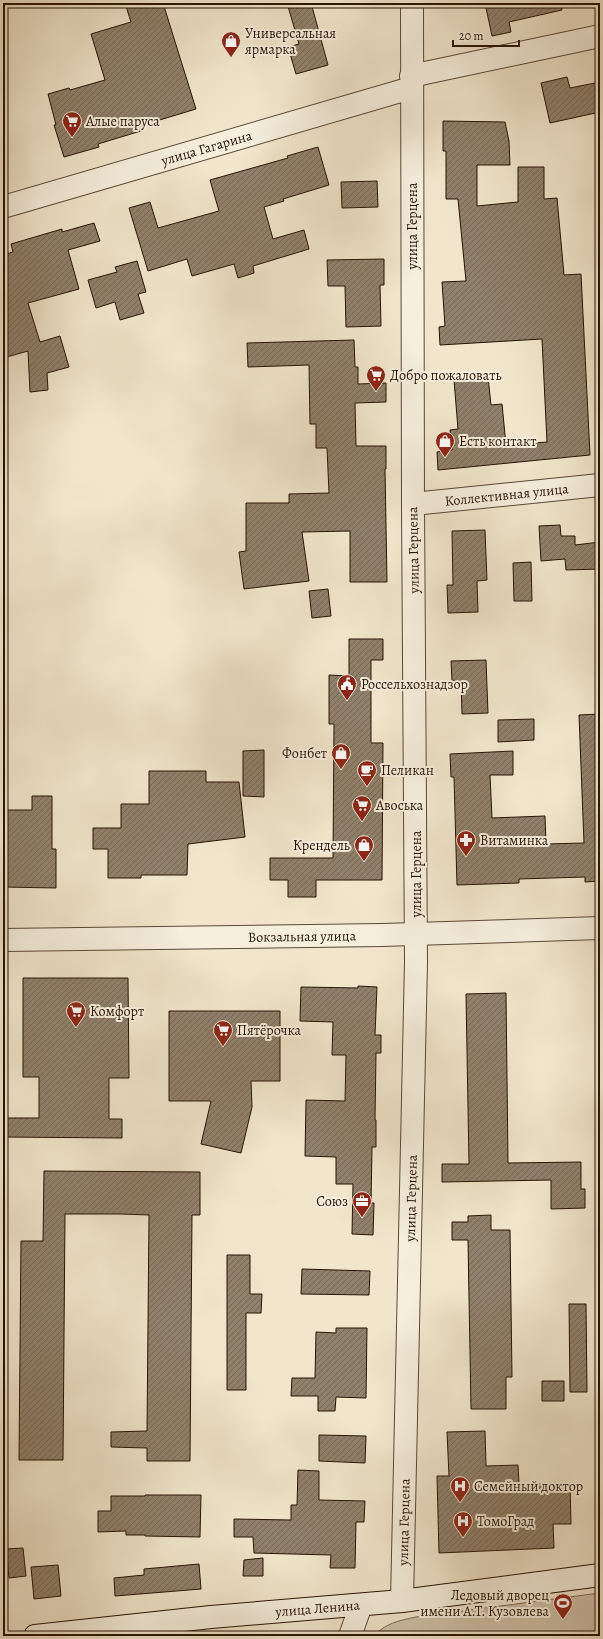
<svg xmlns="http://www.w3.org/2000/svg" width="603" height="1639" font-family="Alegreya,serif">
	<defs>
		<pattern id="building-hatch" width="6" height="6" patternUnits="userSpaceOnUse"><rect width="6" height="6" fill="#90816c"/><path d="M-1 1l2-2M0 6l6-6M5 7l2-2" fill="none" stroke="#766857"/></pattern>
	</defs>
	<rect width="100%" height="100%" fill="#f1e6cc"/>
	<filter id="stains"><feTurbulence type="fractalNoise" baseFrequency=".005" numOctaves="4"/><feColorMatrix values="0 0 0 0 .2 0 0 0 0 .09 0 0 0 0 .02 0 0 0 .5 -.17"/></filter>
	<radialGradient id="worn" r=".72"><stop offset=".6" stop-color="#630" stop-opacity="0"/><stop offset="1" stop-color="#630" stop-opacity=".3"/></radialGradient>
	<!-- grass -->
	<path fill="#cfc2aa" stroke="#7b6a57" d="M600 1593V1636H373C387 1623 397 1621 416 1617Z"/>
	<!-- building -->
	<path fill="url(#building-hatch)" stroke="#271304" d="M125 3H163L196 109 143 125 144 130 98 144 99 147 64 157 54 125H56L48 94 69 88 70 90 105 80 91 34 131 22Z
		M287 3H311L328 65 296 74 288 47 299 44Z
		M485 3H561L562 10 509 22 511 32 492 36Z
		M567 77 570 88 600 82V112L550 123 541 83Z
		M443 121 505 122 509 141 510 165H477V206L518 202V167H544V199L557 198 564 275 581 274 590 455 438 470 437 452 452 450 450 430 458 429 454 380 488 377 491 405 502 404 506 445 547 442 542 339 440 345 439 327 445 326 442 282 466 281 458 199H446V151H443Z
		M318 147 329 185 283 199 284 201 264 207 273 239 304 230 309 249 253 266 254 273 238 278 234 264 192 276 187 259 148 271 129 208 150 202 158 228 219 211 210 180 288 158 287 156Z
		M377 181 378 207 342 208 341 182Z
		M94 223 100 241 68 250 79 289 28 303 40 342 60 336 69 367 47 373 48 390 30 392 28 351 3 358V255L13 252 11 244 62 229V232Z
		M384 259V285H380L381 326 346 327 345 286H328L327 260Z
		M137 261 146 292 138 294 144 313 120 320 115 302 96 308 88 280 117 272 115 267Z
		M354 340 355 367H358V384L386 383V402L355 403 356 446H386V469H385L387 582H350V531L302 532 309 581 244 589 239 552 246 551V503H289V494L329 493 327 448H316V424H310L309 365 248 367 247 343Z
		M560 525 561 536H575V545L600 542V569L566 570 565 559 541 561 539 526Z
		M485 530 487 580 477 581 478 612 448 613 447 585H453L452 531Z
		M531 562 532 601H514L513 563Z
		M328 589 331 616 312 618 309 591Z
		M349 639H383V660H371V743H383L382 880H316V897H288V880H270V858H333L334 724H329V675L349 676Z
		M486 660 488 713 462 714 461 681H452L451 661Z
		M600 714V881L585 882V877L519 879V883L457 885 454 777H451L450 754 513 751V775H490L492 818 545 816 546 844 584 843 579 715Z
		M534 719V740L498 742V720Z
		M264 750V797L243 796V751Z
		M149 771H206V782H239L245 837 188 844 187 875H141V878H108V849H93V828H121V804H149Z
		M32 796H52V849H56V888L3 887 4 810H32Z
		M23 978H128L129 1078H109V1119H122V1138L3 1137V1118H39V1077H23Z
		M358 986 377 987 375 1035H381V1053H376L375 1120H376V1147H372L371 1203H374L373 1235 352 1234 353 1184H336V1157L305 1156 306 1100 345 1101 346 1055H332L333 1022 300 1021 301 987 358 988Z
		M506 993 508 1163 581 1162V1189H585V1208L551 1209V1180L442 1182V1164H469L466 994Z
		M169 1011H280V1081H251L252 1107 241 1153 201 1144 211 1101H169Z
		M44 1171 200 1172V1215H192L190 1461H147V1448L111 1447V1432L147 1431 149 1215 121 1214H65L63 1460H19L21 1241H43Z
		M491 1215V1230H510L512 1377H506V1409H471L468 1240H452V1222H468V1216Z
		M227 1255H250V1294H262L261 1313H246V1390H227Z
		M302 1269 370 1271 369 1295 301 1294Z
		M569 1304H586L587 1392H570Z
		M336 1328H367L366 1398 336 1397 335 1411H318V1396H291L292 1378H315L316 1332 336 1333Z
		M542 1381H564V1401H542Z
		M485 1431 486 1466 518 1465 519 1484 570 1483 571 1524H553L554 1548 439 1553 437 1476H449L447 1432Z
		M319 1435 366 1436 365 1463 319 1461Z
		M298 1470 319 1471V1500L365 1501 364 1522H356L355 1568H330L331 1555 254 1553 253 1537H234V1519L291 1520V1505H297Z
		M145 1495H201L200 1537 145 1536V1535H126V1531L98 1532V1511H111V1496H145Z
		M23 1548 26 1576 9 1578 6 1549Z
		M263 1558V1576H243L244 1560Z
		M199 1564 201 1589 115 1596 114 1578 144 1575V1569Z
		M58 1565 61 1596 34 1599 31 1567Z"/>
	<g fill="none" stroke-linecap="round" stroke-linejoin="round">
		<!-- minor casing -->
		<g stroke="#5a4836" stroke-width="24">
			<g id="minor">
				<path d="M411 76 600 36"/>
				<path id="s1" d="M413 504 600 485"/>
				<path id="s2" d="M3 940 382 935 600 928"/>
				<path d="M350 1636 361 1605"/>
			</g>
		</g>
		<!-- tertiary casing -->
		<g stroke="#5a4836" stroke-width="24">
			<g id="tertiary">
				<path id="s3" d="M3 207 411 88"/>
				<path id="s4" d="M402 1601 416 962 413 504 412 3"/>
			</g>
		</g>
		<!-- secondary casing -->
		<g stroke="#271304" stroke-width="24">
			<g id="secondary">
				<path id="s5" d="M35 1636 211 1617 402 1601 600 1575"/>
			</g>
		</g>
		<!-- minor -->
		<use href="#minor" stroke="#f6efde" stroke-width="22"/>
		<!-- tertiary -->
		<use href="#tertiary" stroke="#f6efde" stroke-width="22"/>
		<!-- secondary -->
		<use href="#secondary" stroke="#f6efde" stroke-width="22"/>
	</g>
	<!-- icons -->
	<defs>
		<g id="shop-pin" transform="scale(1)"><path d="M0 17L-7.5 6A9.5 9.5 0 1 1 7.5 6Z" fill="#8f2418" stroke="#f6efde"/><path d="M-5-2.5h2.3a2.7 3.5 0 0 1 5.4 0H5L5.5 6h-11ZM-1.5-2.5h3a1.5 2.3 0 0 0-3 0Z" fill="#fff"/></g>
		<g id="supermarket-pin" transform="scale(1)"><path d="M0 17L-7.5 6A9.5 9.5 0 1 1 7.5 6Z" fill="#8f2418" stroke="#f6efde"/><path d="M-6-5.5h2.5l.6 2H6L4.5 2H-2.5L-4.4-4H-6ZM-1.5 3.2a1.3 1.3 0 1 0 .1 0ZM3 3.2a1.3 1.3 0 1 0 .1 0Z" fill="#fff"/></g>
		<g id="civic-pin" transform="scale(1)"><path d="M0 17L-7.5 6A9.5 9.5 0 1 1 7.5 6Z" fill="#8f2418" stroke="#f6efde"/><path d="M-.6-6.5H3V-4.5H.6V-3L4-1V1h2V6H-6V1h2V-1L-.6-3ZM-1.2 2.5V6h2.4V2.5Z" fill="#fff"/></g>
		<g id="cafe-pin" transform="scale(1)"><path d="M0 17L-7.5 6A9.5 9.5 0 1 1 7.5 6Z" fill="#8f2418" stroke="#f6efde"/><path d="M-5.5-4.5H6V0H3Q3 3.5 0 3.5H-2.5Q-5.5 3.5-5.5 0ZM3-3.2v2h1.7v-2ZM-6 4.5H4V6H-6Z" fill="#fff"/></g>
		<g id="pharmacy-pin" transform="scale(1)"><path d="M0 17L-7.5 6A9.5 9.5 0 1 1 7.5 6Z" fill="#8f2418" stroke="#f6efde"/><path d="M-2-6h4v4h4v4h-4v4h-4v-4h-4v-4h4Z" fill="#fff"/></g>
		<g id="office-pin" transform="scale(1)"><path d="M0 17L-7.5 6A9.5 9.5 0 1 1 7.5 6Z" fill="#8f2418" stroke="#f6efde"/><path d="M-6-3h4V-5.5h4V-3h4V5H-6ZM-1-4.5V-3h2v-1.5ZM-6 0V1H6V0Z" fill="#fff"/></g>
		<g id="hospital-pin" transform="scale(1)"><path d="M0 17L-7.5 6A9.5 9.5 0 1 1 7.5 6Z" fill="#8f2418" stroke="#f6efde"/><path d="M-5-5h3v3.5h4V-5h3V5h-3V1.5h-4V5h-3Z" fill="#fff"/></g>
		<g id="stadium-pin" transform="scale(1)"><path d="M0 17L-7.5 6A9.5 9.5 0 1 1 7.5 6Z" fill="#8f2418" stroke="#f6efde"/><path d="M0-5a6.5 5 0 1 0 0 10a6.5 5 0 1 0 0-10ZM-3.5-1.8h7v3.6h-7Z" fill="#fff"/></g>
	</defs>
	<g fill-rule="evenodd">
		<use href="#shop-pin" x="231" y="41"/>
		<use href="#supermarket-pin" x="72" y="121"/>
		<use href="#supermarket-pin" x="376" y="375"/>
		<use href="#shop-pin" x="445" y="441"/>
		<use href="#civic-pin" x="347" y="684"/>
		<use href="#shop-pin" x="341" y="753"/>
		<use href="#cafe-pin" x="367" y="770"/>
		<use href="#supermarket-pin" x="362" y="805"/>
		<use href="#pharmacy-pin" x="466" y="840"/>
		<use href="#shop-pin" x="364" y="845"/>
		<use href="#supermarket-pin" x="76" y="1011"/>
		<use href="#supermarket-pin" x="223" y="1030"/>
		<use href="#office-pin" x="362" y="1201"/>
		<use href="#hospital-pin" x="460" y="1486"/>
		<use href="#hospital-pin" x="463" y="1521"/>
		<use href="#stadium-pin" x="563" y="1603"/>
	</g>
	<g text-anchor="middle" stroke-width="4" stroke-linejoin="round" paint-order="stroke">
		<!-- poi labels -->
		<g font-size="14" fill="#271304" stroke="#f6efde" text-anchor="start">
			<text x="245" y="38">Универсальная<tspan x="245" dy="16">ярмарка</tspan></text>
			<text x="86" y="126">Алые паруса</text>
			<text x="390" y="380">Добро пожаловать</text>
			<text x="459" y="446">Есть контакт</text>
			<text x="361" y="689">Россельхознадзор</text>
			<text x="327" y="758" text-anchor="end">Фонбет</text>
			<text x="381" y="775">Пеликан</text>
			<text x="376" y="810">Авоська</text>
			<text x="480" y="845">Витаминка</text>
			<text x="350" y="850" text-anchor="end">Крендель</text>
			<text x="90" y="1016">Комфорт</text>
			<text x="237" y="1035">Пятёрочка</text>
			<text x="348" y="1206" text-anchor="end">Союз</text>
			<text x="474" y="1491">Семейный доктор</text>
			<text x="477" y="1526">ТомоГрад</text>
			<text x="549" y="1600" text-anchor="end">Ледовый дворец<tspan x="549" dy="16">имени А.Т. Кузовлева</tspan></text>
		</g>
		<!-- street labels -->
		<g font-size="14" fill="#271304" stroke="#f6efde">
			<text dy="5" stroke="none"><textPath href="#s3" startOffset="212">улица Гагарина</textPath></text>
			<text transform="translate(412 226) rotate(-90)" y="5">улица Герцена</text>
			<text dy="5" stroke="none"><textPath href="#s1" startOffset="94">Коллективная улица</textPath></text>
			<text transform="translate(413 550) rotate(-91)" y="5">улица Герцена</text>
			<text transform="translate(416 874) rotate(-90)" y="5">улица Герцена</text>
			<text dy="5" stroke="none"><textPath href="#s2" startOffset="299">Вокзальная улица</textPath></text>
			<text dy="5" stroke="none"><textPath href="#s4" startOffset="403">улица Герцена</textPath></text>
			<text dy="5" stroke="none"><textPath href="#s4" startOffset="79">улица Герцена</textPath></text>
			<text dy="5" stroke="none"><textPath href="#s5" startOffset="284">улица Ленина</textPath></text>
		</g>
	</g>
	<!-- margin -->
	<rect width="603" height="1639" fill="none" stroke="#f1e6cc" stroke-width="16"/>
	<rect x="4" y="4" width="595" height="1631" fill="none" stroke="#271304" stroke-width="2"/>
	<rect x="8" y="8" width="587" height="1623" fill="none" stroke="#271304"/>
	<!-- scale -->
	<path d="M453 40v6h66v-6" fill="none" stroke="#271304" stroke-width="2"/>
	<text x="459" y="40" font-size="12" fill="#271304" stroke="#f6efde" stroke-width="3" paint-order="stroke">20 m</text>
	<rect width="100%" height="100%" filter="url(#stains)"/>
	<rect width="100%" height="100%" fill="url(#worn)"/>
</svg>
